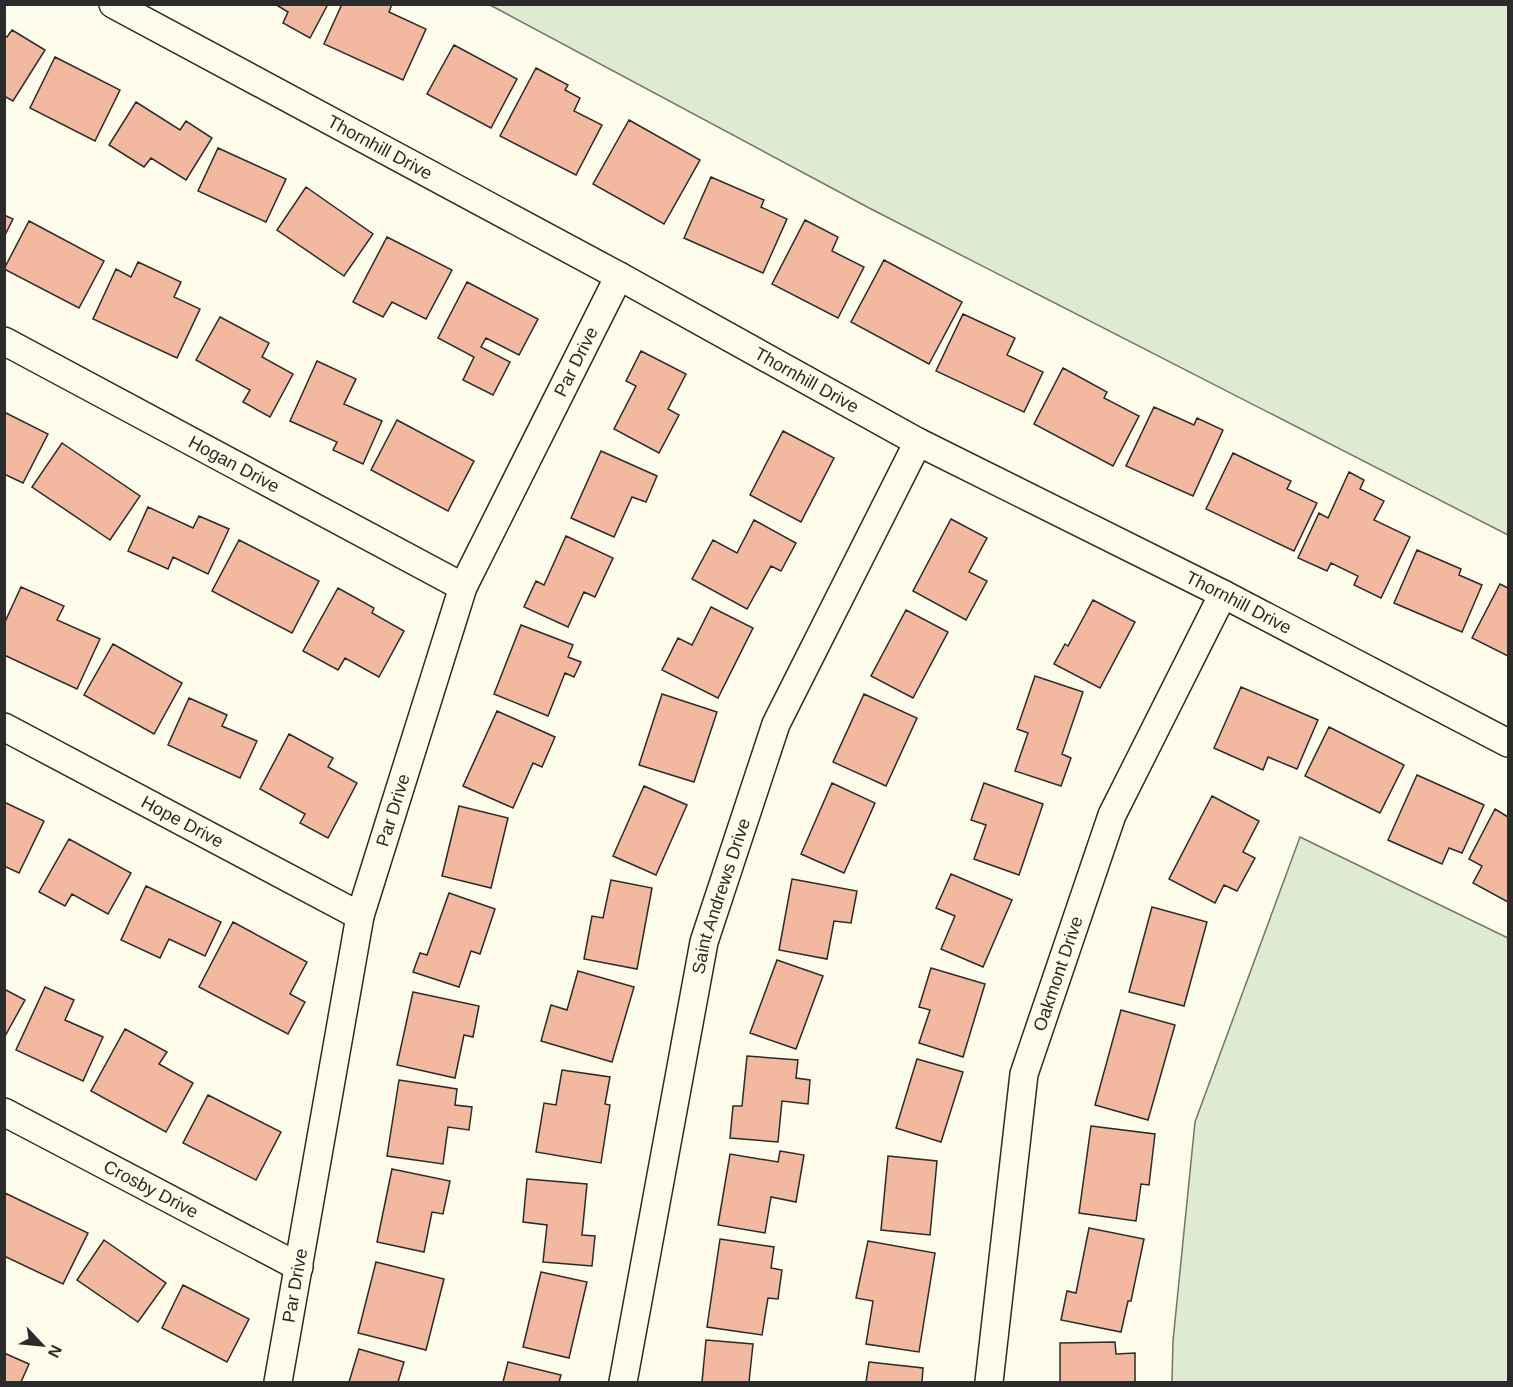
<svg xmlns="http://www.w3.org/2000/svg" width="1513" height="1387" font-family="Arial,sans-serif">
	<rect width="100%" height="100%" fill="#fdfbea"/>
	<!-- green -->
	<path fill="#deebd1" stroke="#74746e" stroke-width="1.5" d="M490 5H1508V535L871 209Z
		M1300 837 1508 938V1382H1172L1173 1341 1195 1122Z"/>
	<!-- building -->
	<path fill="#f2b8a0" stroke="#2b2b2b" stroke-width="1.5" d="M275 4H328L310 38 283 23 288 12Z
		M342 4H392L389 12 426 29 403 80 324 44Z
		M12 30 45 50 13 101 4 96V35L7 37Z
		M454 45 517 79 491 128 427 94Z
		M55 57 120 90 95 141 30 108Z
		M536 68 568 85 565 90 580 98 574 111 602 125 576 175 500 136Z
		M136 102 180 130 186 121 212 138 186 180 151 158 144 167 109 145Z
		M629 120 700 160 664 224 593 184Z
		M218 148 286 179 266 222 198 191Z
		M711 177 764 200 761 207 787 219 763 273 684 238Z
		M306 187 373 234 344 276 277 230Z
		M4 215 13 219 4 237Z
		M805 220 838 237 832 251 864 267 838 318 772 284Z
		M29 221 104 261 79 308 4 269Z
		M387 237 452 270 426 319 392 302 383 317 353 302Z
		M884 260 962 302 929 364 851 322Z
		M138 262 181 282 174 297 200 309 177 358 93 319 116 269 131 277Z
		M467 282 538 319 519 355 486 338 481 347 510 362 493 395 463 380 474 357 438 338Z
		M963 314 1015 338 1007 355 1043 372 1024 412 936 371Z
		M220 317 269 343 262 357 293 374 270 417 243 402 250 390 196 360Z
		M641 351 686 374 668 409 679 415 659 453 614 429 636 386 626 381Z
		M317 361 356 379 344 404 382 421 363 464 333 450 337 442 290 421Z
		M1063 368 1107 392 1104 398 1139 416 1113 466 1034 424Z
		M1154 407 1194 425 1197 418 1223 430 1193 496 1126 466Z
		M4 412 48 434 23 483 4 474Z
		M397 420 474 461 448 511 371 470Z
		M783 431 834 458 801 522 750 495Z
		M62 443 140 496 110 540 32 487Z
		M601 451 657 476 646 502 632 497 614 537 571 518Z
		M1233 453 1291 481 1287 489 1317 503 1294 551 1206 509Z
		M1349 472 1364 480 1360 489 1384 501 1374 520 1410 537 1381 598 1354 585 1358 576 1331 563 1327 571 1298 558 1319 513 1328 518Z
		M148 507 193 528 199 516 229 529 208 574 173 557 168 569 128 551Z
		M951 519 987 538 969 572 987 581 966 620 913 591Z
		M754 520 796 543 781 571 771 566 747 609 692 579 713 540 737 553Z
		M566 536 613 558 595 597 584 592 568 627 524 607 536 581 544 585Z
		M239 540 319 581 292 633 212 591Z
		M1417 550 1461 569 1459 575 1482 585 1462 632 1394 603Z
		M1500 584 1508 588V656L1472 638Z
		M21 587 64 606 57 620 100 639 77 689 4 655V624Z
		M338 588 374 608 372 613 404 631 379 677 345 658 338 670 303 651Z
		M1093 600 1135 622 1100 688 1054 664 1065 644 1068 646Z
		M711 607 753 628 718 698 662 670 678 638 692 645Z
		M906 610 948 632 913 698 871 676Z
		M521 625 573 645 568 657 581 662 574 677 565 673 548 716 494 694Z
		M113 644 182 683 154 734 84 695Z
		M1035 676 1083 692 1062 754 1071 758 1061 786 1015 771 1028 733 1017 729Z
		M1241 687 1318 720 1297 769 1268 757 1263 770 1214 748Z
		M662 694 717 712 694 782 639 765Z
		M864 694 917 718 886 786 833 762Z
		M189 698 227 715 222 726 257 741 240 778 168 745Z
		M497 711 555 737 542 767 533 763 513 808 463 786Z
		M1329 727 1404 765 1380 813 1305 776Z
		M289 734 333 758 328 767 357 783 328 838 300 823 305 814 260 789Z
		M1417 775 1484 805 1462 853 1449 848 1442 864 1388 840Z
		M832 783 875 803 844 873 801 854Z
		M984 783 1043 804 1019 875 974 859 986 825 971 820Z
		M644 786 687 805 656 875 613 856Z
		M1212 796 1259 821 1243 852 1255 858 1237 891 1224 885 1215 903 1169 879Z
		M4 802 44 821 19 873 4 866Z
		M459 806 508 818 491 888 442 876Z
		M1495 809 1508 817V902L1473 883 1482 866 1469 859Z
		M69 839 131 873 108 914 72 894 65 906 39 892Z
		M951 874 1012 900 983 967 941 949 955 916 936 908Z
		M792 879 857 891 851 923 834 921 827 959 779 950Z
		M611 880 652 888 637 969 584 959 592 916 603 918Z
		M146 886 221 922 205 956 169 939 160 958 121 940Z
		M449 893 495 909 480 954 471 951 459 987 413 972 420 953 427 955Z
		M1152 907 1207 922 1184 1006 1129 992Z
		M233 922 307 962 290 994 305 1002 288 1034 199 987Z
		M777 960 823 976 796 1049 750 1033Z
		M931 968 985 984 963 1057 919 1043 930 1010 919 1007Z
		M578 971 634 987 612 1062 541 1041 551 1005 567 1010Z
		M45 987 74 1000 65 1020 103 1037 83 1081 16 1050Z
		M4 989 25 1000 4 1038Z
		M413 992 479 1006 473 1037 464 1035 455 1078 397 1065Z
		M1121 1010 1175 1025 1148 1120 1095 1105Z
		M125 1029 167 1052 159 1064 193 1083 166 1132 91 1091Z
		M747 1056 798 1060 796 1078 810 1080 808 1104 782 1101 778 1142 730 1138 733 1106H742Z
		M917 1059 963 1072 941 1142 896 1128Z
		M562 1070 610 1077 605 1104 610 1105 601 1163 536 1152 544 1103 556 1105Z
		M399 1080 457 1089 455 1105 472 1107 469 1130 448 1127 443 1164 387 1156Z
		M208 1095 281 1132 256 1180 183 1143Z
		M1091 1126 1155 1134 1149 1185 1141 1184 1136 1221 1079 1213Z
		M780 1151 804 1155 796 1202 771 1197 765 1233 718 1225 730 1154 778 1162Z
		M888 1156 937 1161 930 1235 881 1230Z
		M392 1169 450 1181 443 1214 432 1212 424 1252 377 1242Z
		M527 1179 587 1184 582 1235 595 1236 592 1266 543 1262 547 1225 523 1222Z
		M5 1193 88 1233 63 1284 4 1256Z
		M1089 1228 1144 1239 1131 1301H1128L1121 1332 1061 1320 1067 1291 1076 1293Z
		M720 1239 774 1247 771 1268 782 1270 778 1299 768 1298 762 1335 707 1327Z
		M104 1240 166 1283 138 1322 77 1280Z
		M868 1241 935 1253 919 1352 866 1344 873 1301 856 1298Z
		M376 1262 444 1279 426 1350 358 1333Z
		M541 1272 587 1282 569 1358 523 1347Z
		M183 1285 249 1319 227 1362 162 1328Z
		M706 1340 753 1344 749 1382H702Z
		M1115 1342 1116 1354 1135 1353V1382H1060V1343Z
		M359 1349 404 1362 398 1382H349Z
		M4 1353 29 1364 21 1382H4Z
		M508 1362 561 1375 559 1382H503Z
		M869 1362 923 1368 922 1382H866Z"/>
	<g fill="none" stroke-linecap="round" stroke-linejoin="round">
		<!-- minor casing -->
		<g stroke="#2b2b2b" stroke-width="30">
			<g id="minor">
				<path id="s1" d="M113 4 619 276 918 442 1223 594 1508 743"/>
				<path id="s2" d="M4 341 463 587"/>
				<path id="s3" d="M4 727 360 916"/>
				<path id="s4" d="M4 1112 299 1267"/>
				<path id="s5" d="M278 1382 360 916 463 587 619 276"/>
				<path id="s6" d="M623 1382 704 942 776 724 918 442"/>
				<path id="s7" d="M989 1382 1024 1074 1112 815 1223 594"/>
			</g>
		</g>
		<!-- minor -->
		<use href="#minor" stroke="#fdfbea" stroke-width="27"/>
	</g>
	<g text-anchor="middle" stroke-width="4.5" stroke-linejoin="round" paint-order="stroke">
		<!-- street labels -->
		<g font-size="18" fill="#2b2b2b" stroke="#fdfbea">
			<text dy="6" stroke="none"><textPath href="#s1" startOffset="303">Thornhill Drive</textPath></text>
			<text dy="6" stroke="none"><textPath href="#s5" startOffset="1070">Par Drive</textPath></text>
			<text dy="6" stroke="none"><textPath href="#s1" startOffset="789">Thornhill Drive</textPath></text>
			<text dy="6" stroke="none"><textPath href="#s2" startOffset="261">Hogan Drive</textPath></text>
			<text dy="6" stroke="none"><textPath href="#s1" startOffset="1275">Thornhill Drive</textPath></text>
			<text dy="6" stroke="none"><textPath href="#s5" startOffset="584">Par Drive</textPath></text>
			<text dy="6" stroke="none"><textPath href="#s3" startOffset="202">Hope Drive</textPath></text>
			<text dy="6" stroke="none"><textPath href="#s6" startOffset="496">Saint Andrews Drive</textPath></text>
			<text dy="6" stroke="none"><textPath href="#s7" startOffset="416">Oakmont Drive</textPath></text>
			<text dy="6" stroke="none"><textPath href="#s4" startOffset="166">Crosby Drive</textPath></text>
			<text dy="6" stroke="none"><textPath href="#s5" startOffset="98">Par Drive</textPath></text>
		</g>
	</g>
	<!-- border -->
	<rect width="1513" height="1387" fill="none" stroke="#2b2b2b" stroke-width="12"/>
	<!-- north arrow -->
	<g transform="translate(42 1345) rotate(116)" stroke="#fdfbea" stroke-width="4.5" paint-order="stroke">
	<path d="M0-4.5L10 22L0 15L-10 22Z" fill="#2b2b2b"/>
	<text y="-9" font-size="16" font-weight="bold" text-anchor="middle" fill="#2b2b2b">N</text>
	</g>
</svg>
